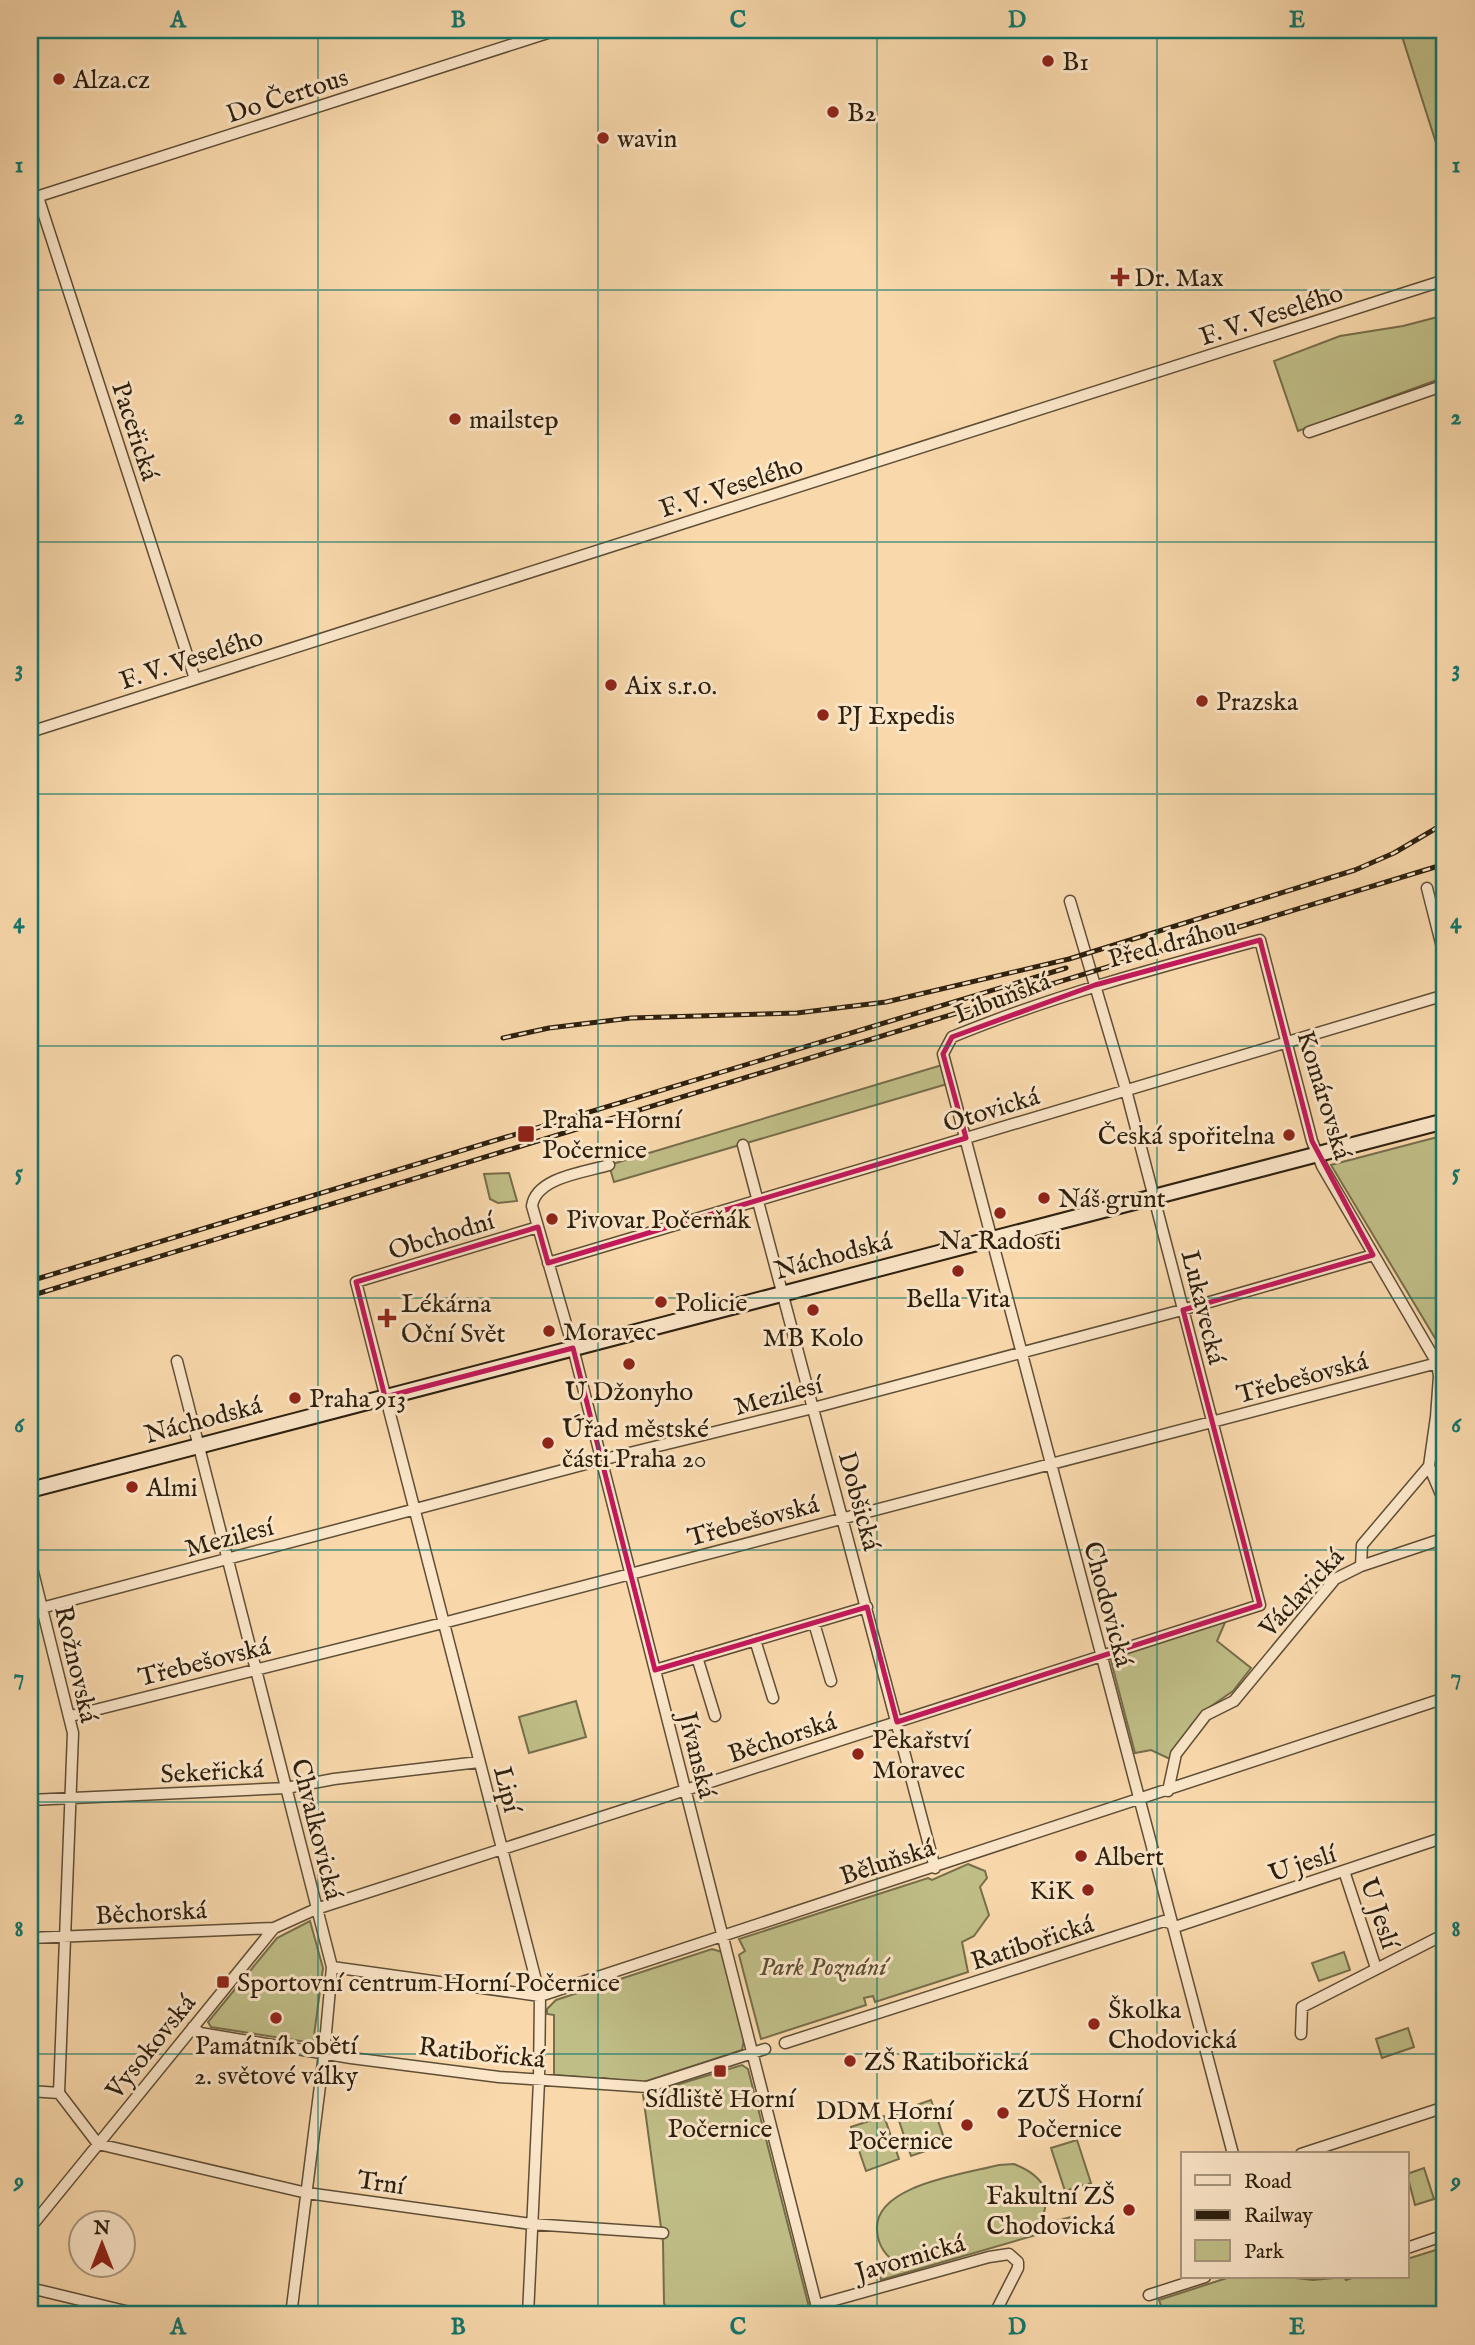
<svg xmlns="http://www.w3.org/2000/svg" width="1475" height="2345" font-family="'IM FELL English',serif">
	<rect width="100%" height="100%" fill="#f9d9ac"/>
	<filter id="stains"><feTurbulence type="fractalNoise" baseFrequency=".00286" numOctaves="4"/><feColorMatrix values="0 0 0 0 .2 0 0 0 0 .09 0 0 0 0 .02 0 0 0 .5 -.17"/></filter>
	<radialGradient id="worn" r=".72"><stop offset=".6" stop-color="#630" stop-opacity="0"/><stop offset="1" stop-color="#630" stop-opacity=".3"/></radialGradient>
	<!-- green -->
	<path fill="#c0be87" stroke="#766e4a" stroke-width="2" d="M1400 30H1445V171Z
		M1445 315V377L1298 431 1274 361 1340 336 1403 326Z
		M942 1065 947 1084 614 1182 609 1165Z
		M1445 1135V1347L1435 1338 1331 1165Z
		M509 1173 517 1201 498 1203 490 1199 484 1174Z
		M1445 1409V1458L1441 1468 1438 1466Z
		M1226 1620 1217 1641 1251 1668 1233 1691 1207 1709 1191 1725 1172 1760 1151 1750 1135 1753 1110 1657Z
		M576 1701 586 1737 529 1753 519 1717Z
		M968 1864 985 1871 987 1878 980 1887 989 1915 974 1936 962 1942 968 1972 875 2002 873 1996 864 1998 866 2005 761 2039 739 1955 745 1951 739 1939 928 1878 932 1880Z
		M310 1921 323 1968 313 2043 211 2027 208 2022 277 1938Z
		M712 1949 722 1952 744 2040 742 2050 641 2083 603 2078 588 2081 582 2077 554 2075V2015L547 2014V2009L556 2000Z
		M1344 1952 1350 1970 1319 1981 1312 1963Z
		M1408 2028 1414 2047 1382 2058 1376 2039Z
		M742 2065 748 2069 809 2307 749 2315H669L664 2303 663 2242 643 2095Z
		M931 2100 946 2144 911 2156 896 2112Z
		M884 2116 899 2159 866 2171 851 2127Z
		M1077 2140 1091 2183 1065 2191 1051 2148Z
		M1014 2164C1047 2177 1052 2194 1040 2225L1071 2217 1074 2224 881 2280 879 2271 899 2265C886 2256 878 2247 877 2230 874 2185 965 2174 999 2165Z
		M1424 2168 1434 2199 1415 2205 1407 2174Z
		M1445 2247V2315H1164L1159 2300 1230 2277H1287L1313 2280 1344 2277 1346 2280 1355 2277H1407V2259Z"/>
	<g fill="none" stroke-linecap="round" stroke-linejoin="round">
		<!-- street casing -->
		<g stroke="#5f4e36" stroke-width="13">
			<path id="street" d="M38 197 195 679
				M30 199 557 30
				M1309 432 1445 385
				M30 732 1445 280
				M1427 888 1445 959
				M743 1145 935 1868
				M609 1165C586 1172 536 1177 532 1206L573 1348 819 2315
				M548 1263 1445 995
				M177 1361 332 1967 324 2054 291 2315
				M1429 1466 1445 1504
				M30 1560 73 1733 59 2093 98 2144 307 2193 531 2224 663 2233
				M1361 1566 1445 1538
				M30 1611 601 1460 813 1408 1182 1310 1373 1255
				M814 1623 831 1681
				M755 1640 773 1698
				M697 1657 715 1716
				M655 1670 867 1607
				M71 1716 443 1623 1445 1361
				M1168 1791 1176 1754 1206 1715 1234 1701 1335 1579 1361 1566 1362 1545 1429 1466 1436 1417 1439 1376 1437 1363 1322 1166 1312 1141 1260 940C1156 968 1052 996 952 1037L943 1054 1233 2154
				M30 1800 286 1788 334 1779 479 1762
				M1344 1871 1376 1968
				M30 1938 274 1928
				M332 1967 540 1996 1445 1698
				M193 2027 200 2033 351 2058 499 2077 647 2087 765 2049
				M1301 2034 1302 2007 1445 1934
				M785 2043 1164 1921 1178 1926 1445 1837
				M30 2091 59 2093
				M1301 2154 1445 2107
				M30 2228 274 1928 316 1909 1260 1605 1126 1090 1070 901
				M1407 2248 1445 2235
				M30 2288 142 2315
				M1149 2295 1205 2277
				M817 2305 989 2257 1009 2254 1018 2262V2268L994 2315
				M528 2315 539 2081 540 1996 356 1282 538 1227"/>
		</g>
		<!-- secondary casing -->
		<g stroke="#2c1f0e" stroke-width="18">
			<path id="secondary" d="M30 1490 1445 1121"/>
		</g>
		<!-- street -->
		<use href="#street" stroke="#fbe6c9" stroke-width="10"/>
		<!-- secondary -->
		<use href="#secondary" stroke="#fbe6c9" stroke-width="14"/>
		<!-- rail casing -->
		<g stroke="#2c1f0e" stroke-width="5">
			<path id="rail" d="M503 1038 549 1028 631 1018 797 1013 886 1002 1069 959 1355 870 1394 853 1445 823
				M30 1281 1066 968
				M30 1296 1445 864"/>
		</g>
		<!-- rail -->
		<use href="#rail" stroke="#fbe6c9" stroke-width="2.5" stroke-dasharray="8" stroke-linecap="butt"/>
	</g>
	<!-- marked area -->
	<path fill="none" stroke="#c2185b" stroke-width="5" stroke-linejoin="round" d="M1260 940 1312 1141 1373 1255 1183 1310 1260 1605 897 1722 867 1607 655 1670 573 1348 385 1397 356 1282 538 1227 548 1263 966 1138 943 1054 952 1037 1095 985Z"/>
	<!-- grid -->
	<path fill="none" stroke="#0f766e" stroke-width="2" stroke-opacity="0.55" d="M318 30V2315M598 30V2315M877 30V2315M1157 30V2315M30 290H1445M30 542H1445M30 794H1445M30 1046H1445M30 1298H1445M30 1550H1445M30 1802H1445M30 2054H1445"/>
	<!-- markers -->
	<g fill="#8f2418" stroke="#fbe6c9" stroke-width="2.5">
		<circle cx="1048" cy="61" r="7"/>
		<circle cx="59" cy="79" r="7"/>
		<circle cx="833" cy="112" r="7"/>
		<circle cx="603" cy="138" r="7"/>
		<path d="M1116.5 266.5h7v7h7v7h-7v7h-7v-7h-7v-7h7z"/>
		<circle cx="455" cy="419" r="7"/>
		<circle cx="611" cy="685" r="7"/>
		<circle cx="1202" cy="701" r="7"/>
		<circle cx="823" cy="715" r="7"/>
		<rect x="517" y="1125" width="18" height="18" rx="3.5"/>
		<circle cx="1289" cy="1135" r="7"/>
		<circle cx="1044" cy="1198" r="7"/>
		<circle cx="1000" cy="1213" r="7"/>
		<circle cx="552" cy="1219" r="7"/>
		<circle cx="958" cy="1271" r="7"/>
		<circle cx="661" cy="1302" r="7"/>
		<circle cx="813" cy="1310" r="7"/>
		<path d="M383.5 1307.5h7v7h7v7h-7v7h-7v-7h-7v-7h7z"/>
		<circle cx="549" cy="1331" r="7"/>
		<circle cx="629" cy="1364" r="7"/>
		<circle cx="295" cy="1398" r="7"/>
		<circle cx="548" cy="1443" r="7"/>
		<circle cx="132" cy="1487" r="7"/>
		<circle cx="858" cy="1754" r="7"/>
		<circle cx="1081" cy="1856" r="7"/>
		<circle cx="1088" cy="1890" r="7"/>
		<rect x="216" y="1975" width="14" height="14" rx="3.5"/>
		<circle cx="276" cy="2018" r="7"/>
		<circle cx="1094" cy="2024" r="7"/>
		<circle cx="850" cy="2061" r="7"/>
		<rect x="713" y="2064" width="14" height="14" rx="3.5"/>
		<circle cx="1003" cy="2113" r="7"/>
		<circle cx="967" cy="2125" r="7"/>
		<circle cx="1129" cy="2210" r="7"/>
	</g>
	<g text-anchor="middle" stroke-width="6" stroke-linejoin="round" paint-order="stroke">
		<!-- poi labels -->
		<g font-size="26" fill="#2c1f0e" stroke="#fbe6c9" text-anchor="start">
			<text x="1062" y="70">B1</text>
			<text x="73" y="88">Alza.cz</text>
			<text x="847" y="121">B2</text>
			<text x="617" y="147">wavin</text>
			<text x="1134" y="286">Dr. Max</text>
			<text x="469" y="428">mailstep</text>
			<text x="625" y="694">Aix s.r.o.</text>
			<text x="1216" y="710">Prazska</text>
			<text x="837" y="724">PJ Expedis</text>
			<text x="542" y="1128">Praha-Horní<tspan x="542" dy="30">Počernice</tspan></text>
			<text x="1275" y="1144" text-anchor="end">Česká spořitelna</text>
			<text x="1058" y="1207">Náš grunt</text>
			<text x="566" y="1228">Pivovar Počerňák</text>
			<text x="1000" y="1249" text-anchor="middle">Na Radosti</text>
			<text x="958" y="1307" text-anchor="middle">Bella Vita</text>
			<text x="675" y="1311">Policie</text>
			<text x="401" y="1312">Lékárna<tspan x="401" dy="30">Oční Svět</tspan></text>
			<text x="563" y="1340">Moravec</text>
			<text x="813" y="1346" text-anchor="middle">MB Kolo</text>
			<text x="629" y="1400" text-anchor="middle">U Džonyho</text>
			<text x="309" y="1407">Praha 913</text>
			<text x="562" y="1437">Úřad městské<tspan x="562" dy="30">části Praha 20</tspan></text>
			<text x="146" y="1496">Almi</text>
			<text x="872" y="1748">Pekařství<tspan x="872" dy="30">Moravec</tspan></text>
			<text x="1095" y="1865">Albert</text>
			<text x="1074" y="1899" text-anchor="end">KiK</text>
			<text x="237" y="1991">Sportovní centrum Horní Počernice</text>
			<text x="1108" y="2018">Školka<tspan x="1108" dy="30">Chodovická</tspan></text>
			<text x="276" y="2054" text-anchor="middle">Památník obětí<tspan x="276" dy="30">2. světové války</tspan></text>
			<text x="864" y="2070">ZŠ Ratibořická</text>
			<text x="720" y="2107" text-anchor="middle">Sídliště Horní<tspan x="720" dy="30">Počernice</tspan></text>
			<text x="1017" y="2107">ZUŠ Horní<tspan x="1017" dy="30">Počernice</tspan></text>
			<text x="953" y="2119" text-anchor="end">DDM Horní<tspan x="953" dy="30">Počernice</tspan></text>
			<text x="1115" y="2204" text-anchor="end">Fakultní ZŠ<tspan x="1115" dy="30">Chodovická</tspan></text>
		</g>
		<!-- street labels -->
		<g font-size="26" fill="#2c1f0e" stroke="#fbe6c9">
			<text transform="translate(287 95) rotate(-18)" y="9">Do Čertous</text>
			<text transform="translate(1271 314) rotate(-18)" y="9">F. V. Veselého</text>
			<text transform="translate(136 431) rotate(72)" y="9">Paceřická</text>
			<text transform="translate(731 486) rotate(-18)" y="9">F. V. Veselého</text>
			<text transform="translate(191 658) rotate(-18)" y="9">F. V. Veselého</text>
			<text transform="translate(1172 942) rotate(-15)" y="9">Před dráhou</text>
			<text transform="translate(1002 997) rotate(-21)" y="9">Libuňská</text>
			<text transform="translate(1325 1095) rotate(73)" y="9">Komárovská</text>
			<text transform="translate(991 1109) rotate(-17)" y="9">Otovická</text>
			<text transform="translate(441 1235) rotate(-17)" y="9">Obchodní</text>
			<text transform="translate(833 1255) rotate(-15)" y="9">Náchodská</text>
			<text transform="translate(1204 1307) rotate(76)" y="9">Lukavecká</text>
			<text transform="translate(1302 1377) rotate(-15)" y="9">Třebešovská</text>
			<text transform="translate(778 1395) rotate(-15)" y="9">Mezilesí</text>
			<text transform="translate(203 1419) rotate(-15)" y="9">Náchodská</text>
			<text transform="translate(860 1501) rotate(75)" y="9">Dobšická</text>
			<text transform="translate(753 1520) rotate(-15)" y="9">Třebešovská</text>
			<text transform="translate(229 1537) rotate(-15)" y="9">Mezilesí</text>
			<text transform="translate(1301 1592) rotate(-47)" y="9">Václavická</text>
			<text transform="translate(1109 1604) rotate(75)" y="9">Chodovická</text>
			<text transform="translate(204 1661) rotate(-14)" y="9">Třebešovská</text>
			<text transform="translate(77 1664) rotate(77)" y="9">Rožnovská</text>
			<text transform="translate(782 1737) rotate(-18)" y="9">Běchorská</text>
			<text transform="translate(698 1755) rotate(76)" y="9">Jívanská</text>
			<text transform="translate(212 1771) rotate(-3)" y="9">Sekeřická</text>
			<text transform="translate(508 1789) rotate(76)" y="9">Lipí</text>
			<text transform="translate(318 1829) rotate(76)" y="9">Chvalkovická</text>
			<text transform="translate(887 1861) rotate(-18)" y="9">Běluňská</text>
			<text transform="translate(1302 1863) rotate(-18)" y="9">U jeslí</text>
			<text transform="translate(151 1912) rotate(-3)" y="9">Běchorská</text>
			<text transform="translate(1380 1913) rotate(71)" y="9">U Jeslí</text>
			<text transform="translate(1032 1942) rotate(-18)" y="9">Ratibořická</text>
			<text transform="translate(150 2046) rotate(-51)" y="9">Vysokovská</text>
			<text transform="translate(482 2052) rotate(6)" y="9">Ratibořická</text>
			<text transform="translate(381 2182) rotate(8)" y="9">Trní</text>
			<text transform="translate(910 2257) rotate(-16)" y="9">Javornická</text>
		</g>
		<!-- park labels -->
		<g font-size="26" font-style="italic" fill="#584f32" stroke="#fbe6c9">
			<text x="823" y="1975">Park Poznání</text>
		</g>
	</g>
	<!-- margin -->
	<rect width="1475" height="2345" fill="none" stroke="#f9d9ac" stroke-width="77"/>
	<!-- legend -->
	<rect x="1181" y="2152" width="228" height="126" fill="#fbe6c9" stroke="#a8967e" stroke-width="2"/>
	<rect x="1195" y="2175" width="35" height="10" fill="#fbe6c9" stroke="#a8967e" stroke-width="2"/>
	<text x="1244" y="2188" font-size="21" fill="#2c1f0e">Road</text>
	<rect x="1195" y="2210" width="35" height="10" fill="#2c1f0e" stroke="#a8967e" stroke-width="2"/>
	<text x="1244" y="2222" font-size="21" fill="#2c1f0e">Railway</text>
	<rect x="1195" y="2240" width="35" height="21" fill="#c0be87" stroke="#a8967e" stroke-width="2"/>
	<text x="1244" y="2258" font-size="21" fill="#2c1f0e">Park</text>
	<!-- north arrow -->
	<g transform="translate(102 2244)"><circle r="33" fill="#fbe6c9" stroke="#a8967e" stroke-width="2"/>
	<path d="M0-5L12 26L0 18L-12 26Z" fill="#8f2418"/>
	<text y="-10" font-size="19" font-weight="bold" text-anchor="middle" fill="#2c1f0e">N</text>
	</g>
	<rect x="38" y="38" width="1398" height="2268" fill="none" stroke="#0f766e" stroke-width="2.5"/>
	<g font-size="23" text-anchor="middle" font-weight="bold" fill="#0f766e">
		<text x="178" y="27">A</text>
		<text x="458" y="27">B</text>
		<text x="738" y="27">C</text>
		<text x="1017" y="27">D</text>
		<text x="1297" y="27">E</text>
		<text x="19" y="172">1</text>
		<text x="1456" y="172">1</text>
		<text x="19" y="424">2</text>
		<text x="1456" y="424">2</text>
		<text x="19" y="676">3</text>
		<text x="1456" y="676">3</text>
		<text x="19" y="928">4</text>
		<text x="1456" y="928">4</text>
		<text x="19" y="1180">5</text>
		<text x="1456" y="1180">5</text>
		<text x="19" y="1432">6</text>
		<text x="1456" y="1432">6</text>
		<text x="19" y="1684">7</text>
		<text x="1456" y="1684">7</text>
		<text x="19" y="1936">8</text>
		<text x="1456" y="1936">8</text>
		<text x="19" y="2188">9</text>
		<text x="1456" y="2188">9</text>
		<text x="178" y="2334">A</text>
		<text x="458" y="2334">B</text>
		<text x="738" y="2334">C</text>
		<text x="1017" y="2334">D</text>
		<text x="1297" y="2334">E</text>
	</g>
	<rect width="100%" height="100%" filter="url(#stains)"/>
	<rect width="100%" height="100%" fill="url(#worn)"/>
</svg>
